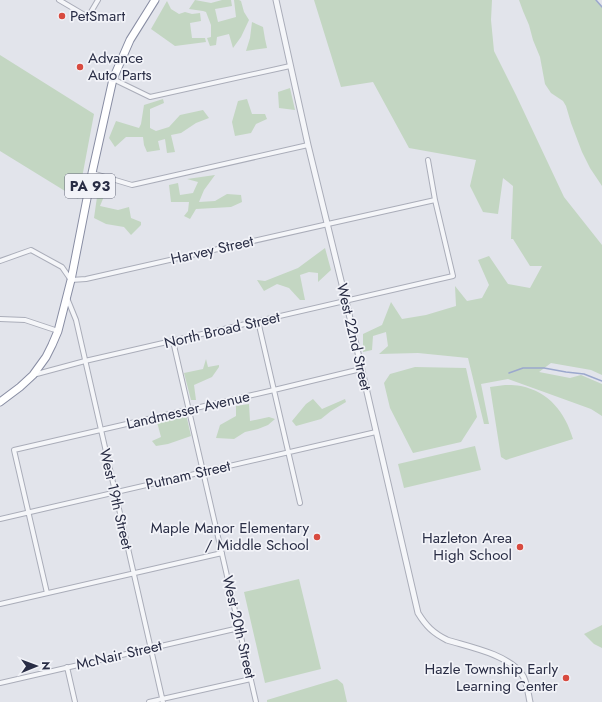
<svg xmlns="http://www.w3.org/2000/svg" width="602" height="702" font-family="Jost,sans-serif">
	<rect width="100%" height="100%" fill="#e2e4eb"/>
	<!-- green -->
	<path fill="#c3d6c2" d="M195 0 211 3 222 0H231L232 6 215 9 218 22 236 17 234 0H239L241 1 244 12 249 20 241 37 233 48 229 34 217 37 216 45 210 46 207 38 211 37V25L206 12 203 11 189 9Z
		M314 0H492L491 20 494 51 516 95 564 197 602 245V375L591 370 551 363 539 372 570 378 581 375 602 384V416L591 409 533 388 508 379 481 384 489 424H484L468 358 418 353 379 354 388 346 386 332 373 336 372 350 363 352V334L382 325 391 302 402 319 426 315 456 306 455 286 467 301 482 298 489 285 478 260 489 256 508 284 530 288 542 266H530L513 239H511L513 186 503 178 498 214 483 212 470 186 476 160 409 148 373 82 341 87Z
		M519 0H596L602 7V186L590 168 582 152 571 123 566 106 563 101 551 93 545 84 540 57 533 40 529 25 523 11Z
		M167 1 171 9 179 14 185 12 192 14 200 13 201 21 190 23 192 38H205L206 42 175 46 151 29Z
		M252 22 263 27 265 39 267 48 246 51 250 38Z
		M0 55 94 114 78 199 0 151Z
		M290 88 295 110 279 108 278 92Z
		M163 99 164 103 150 109V128L156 131 169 127 180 115 203 110 209 118 196 123 181 133 171 135 175 152 167 153 165 139 158 141 160 150 147 152 144 145 143 137H126L115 147 109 138 116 121 139 128 141 124 144 105Z
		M247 99 252 114H265L267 119 256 124 251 133 235 136 232 122 238 101Z
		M215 175 204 190 199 202 215 201 227 194 241 195 242 202 231 207 196 209 190 219 184 216 188 211 189 202H171L169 185 178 183 180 195 193 193 198 182 187 179Z
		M105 194 100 206 118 210 129 207 131 218 141 222V225L131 235 124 227 106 224 94 218 97 197Z
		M325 248 331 270 318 282V273L309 272 300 275 305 300H300L289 288 277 284 264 291 257 280 265 281 298 268Z
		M206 359 208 367 219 365V367L212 377 194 385 196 400H191L184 373 203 369Z
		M415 367 466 368 477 417 461 442 413 453 390 408 384 383 390 374Z
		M505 385C510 385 515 385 521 386 549 392 565 412 573 439L506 460 501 457 490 387Z
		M313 399 322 409 345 399 346 402 331 411 321 419 296 426 292 421 306 404Z
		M249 404 250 421 269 417 275 419 268 425 258 429 245 432 234 439 216 438 220 425 236 416V406Z
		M186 414 191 436 168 444 156 446 152 441 161 437 157 422Z
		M475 446 481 470 404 488 398 464Z
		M299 579 321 669 265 683 244 592Z
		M602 625V648L594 644 584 634Z
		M337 679 343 684 347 702H267V700Z"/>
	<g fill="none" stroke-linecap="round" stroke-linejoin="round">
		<!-- stream -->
		<path stroke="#9ba8cd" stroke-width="1.5" d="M596 0 602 7
			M509 373 523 368H544L566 372 584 374 602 381"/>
		<!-- minor casing -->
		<g stroke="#aaadb9" stroke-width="6">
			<path id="minor" d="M59 0 88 17 98 0
				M113 79 150 97 290 66
				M92 173 132 185 308 145
				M0 261 31 250 62 267 71 280 86 279 328 224 435 200
				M67 298 76 320 163 702
				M0 319 25 320 58 331
				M258 321 300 503
				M173 341 256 702
				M33 375 85 361 453 276 435 200 428 160
				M0 519 376 432
				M47 593 14 450 274 390 361 369
				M0 604 222 553
				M67 667 75 702
				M0 683 239 628
				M149 702 251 679"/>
		</g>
		<!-- tertiary casing -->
		<g stroke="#aaadb9" stroke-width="7">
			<path id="tertiary" d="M276 0 308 145 346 301 418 613C426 626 433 633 447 640 470 647 506 654 521 673 527 680 528 693 530 702"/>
		</g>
		<!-- trunk casing -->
		<g stroke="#888da3" stroke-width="9">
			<path id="trunk" d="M0 402 20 387 33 375 46 357 52 345 58 331 71 280 92 173 113 79 130 40 155 0"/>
		</g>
		<!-- minor -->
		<use href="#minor" stroke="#f5f6f9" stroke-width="4"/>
		<!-- tertiary -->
		<use href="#tertiary" stroke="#f5f6f9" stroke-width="5"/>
		<!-- trunk -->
		<use href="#trunk" stroke="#fff" stroke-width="7"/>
	</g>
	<!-- markers -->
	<g fill="#d84a3f" stroke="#f2f3f8" stroke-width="1.5">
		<circle cx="62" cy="16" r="4"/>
		<circle cx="80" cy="67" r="4"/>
		<circle cx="317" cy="537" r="4"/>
		<circle cx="520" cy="547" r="4"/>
		<circle cx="566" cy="678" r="4"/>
	</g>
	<g text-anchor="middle" stroke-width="3.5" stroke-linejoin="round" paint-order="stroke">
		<!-- shield labels -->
		<rect fill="#f2f3f8" stroke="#65687b" stroke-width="1" x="65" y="174" width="50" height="24" rx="3"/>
		<g font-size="14" font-weight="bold" fill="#292d45">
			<text x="90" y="191">PA 93</text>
		</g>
		<!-- poi labels -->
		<g font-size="15" fill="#292d45" stroke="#f2f3f8" text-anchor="end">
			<text x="70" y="21" text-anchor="start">PetSmart</text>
			<text x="88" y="63" text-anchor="start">Advance<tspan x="88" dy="17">Auto Parts</tspan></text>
			<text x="309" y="533">Maple Manor Elementary<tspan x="309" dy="17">/ Middle School</tspan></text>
			<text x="512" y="543">Hazleton Area<tspan x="512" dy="17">High School</tspan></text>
			<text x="558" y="674">Hazle Township Early<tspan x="558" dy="17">Learning Center</tspan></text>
		</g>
		<!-- street labels -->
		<g font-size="15" fill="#292d45" stroke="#f2f3f8">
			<text transform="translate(212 250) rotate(-13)" y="5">Harvey Street</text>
			<text transform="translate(222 330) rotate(-13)" y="5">North Broad Street</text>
			<text transform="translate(354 337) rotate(77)" y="5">West 22nd Street</text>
			<text transform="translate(188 410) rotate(-13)" y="5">Landmesser Avenue</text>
			<text transform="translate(188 475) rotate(-13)" y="5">Putnam Street</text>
			<text transform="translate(116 499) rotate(77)" y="5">West 19th Street</text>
			<text transform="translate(239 627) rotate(77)" y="5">West 20th Street</text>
			<text transform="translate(119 655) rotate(-13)" y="5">McNair Street</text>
		</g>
	</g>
	<!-- north arrow -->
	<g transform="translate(36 666) rotate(89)" stroke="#f2f3f8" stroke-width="3" paint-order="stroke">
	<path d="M0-3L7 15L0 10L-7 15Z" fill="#292d45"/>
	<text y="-6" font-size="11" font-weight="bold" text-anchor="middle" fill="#292d45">N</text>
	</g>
</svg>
